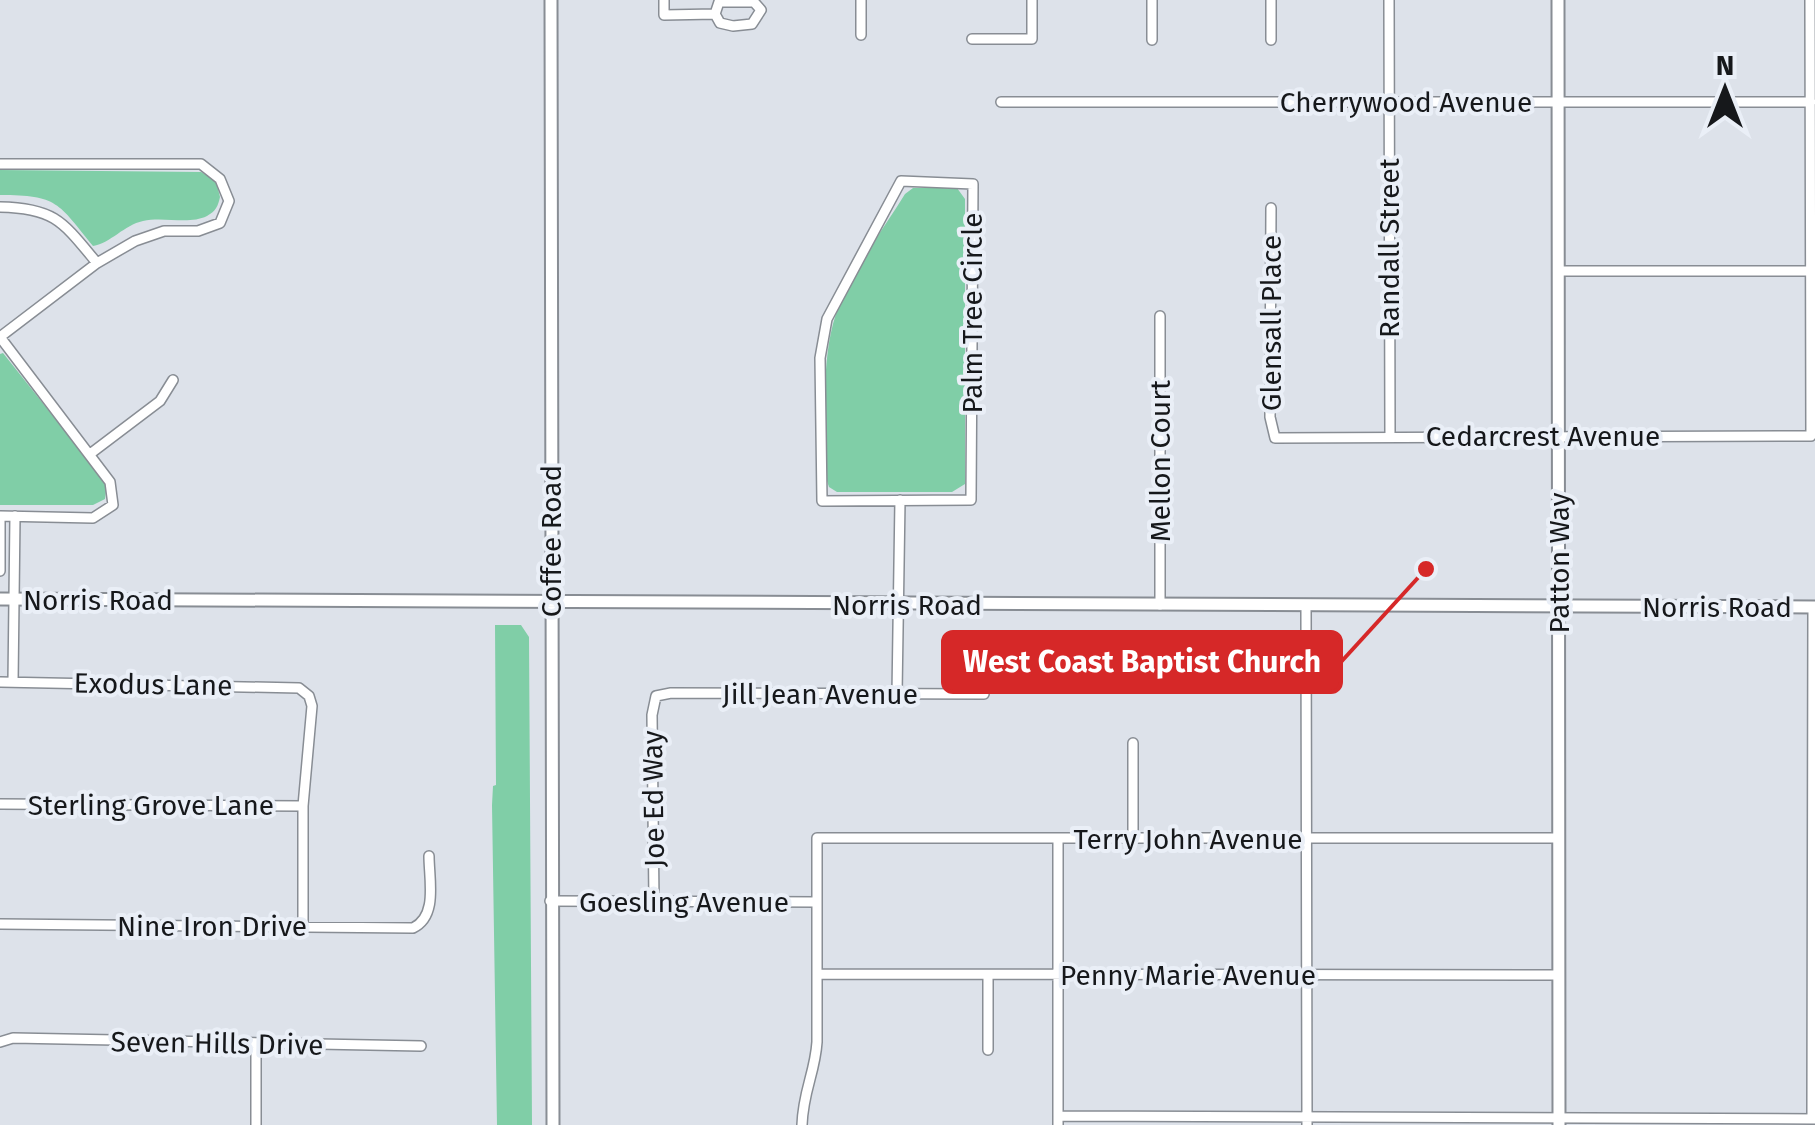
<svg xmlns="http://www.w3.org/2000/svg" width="1815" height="1125" font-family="'Fira Sans',sans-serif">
	<rect width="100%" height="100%" fill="#dde2ea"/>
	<!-- green -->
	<path fill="#80cea7" d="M0 170 201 172 216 181 220 197C218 206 216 211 207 216 189 225 163 216 143 221 124 225 111 243 93 246 58 203 58 195 0 195Z
		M913 188H957L965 199V484L952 492H837L829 487 827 481C827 431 820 374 833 324 844 281 881 233 905 194Z
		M3 353 107 484 105 499 93 505H0V354Z
		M495 625H521L529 637 532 1125H497L492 805 493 786 496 785Z"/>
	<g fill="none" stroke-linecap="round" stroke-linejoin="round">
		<!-- street casing -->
		<g stroke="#888d94" stroke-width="12">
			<path id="street" d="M664 0V15L715 14 719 2H754L761 10 752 24 733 26 720 23 715 14
				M1389 0 1390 436
				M861 35V0
				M972 39H1032V0
				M1152 40V0
				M1271 40V0
				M1001 102H1811
				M0 164H201L220 179 229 201 220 223 198 231H164L135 241 97 263 0 337
				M901 181 973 184 971 500 822 501 820 358 827 319Z
				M0 207C55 208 63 222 97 263
				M1271 208 1270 417 1275 438 1811 436 1810 0
				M1558 271H1811
				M1160 316V605
				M90 454 160 401 173 380
				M0 516 93 518 113 505 110 482 0 337
				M0 571V516
				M1306 606 1307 1125
				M0 682 299 688 309 696 312 706 303 806V927
				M13 682 15 516
				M897 694 900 500
				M1133 743V839
				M0 804 303 806
				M1058 839V1125
				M550 901 817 902
				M654 902 652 715 656 696 671 693 984 694
				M0 924 413 928C438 916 429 880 429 856
				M817 974 1559 975
				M0 1042 13 1038 421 1046
				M988 1050V975
				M1058 1116 1815 1119
				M1812 1119 1813 607
				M256 1125V1045
				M802 1125C803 1091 815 1073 817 1042V838H1559"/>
		</g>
		<!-- secondary casing -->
		<g stroke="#888d94" stroke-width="15">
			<path id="secondary" d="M551 0 553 1125
				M1558 0 1559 1125
				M0 599 1815 607"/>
		</g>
		<!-- street -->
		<use href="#street" stroke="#fff" stroke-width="9"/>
		<!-- secondary -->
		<use href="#secondary" stroke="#fff" stroke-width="11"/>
	</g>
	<g text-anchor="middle" stroke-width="8" stroke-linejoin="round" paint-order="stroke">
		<!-- street labels -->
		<g font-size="28" fill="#16181b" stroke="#eaeff7">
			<text x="1406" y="112">Cherrywood Avenue</text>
			<text transform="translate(1389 248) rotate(-90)" y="10">Randall Street</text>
			<text transform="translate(972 313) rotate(-90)" y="10">Palm Tree Circle</text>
			<text transform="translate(1271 323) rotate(-90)" y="10">Glensall Place</text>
			<text x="1543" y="446">Cedarcrest Avenue</text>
			<text transform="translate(1160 461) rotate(-90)" y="10">Mellon Court</text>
			<text transform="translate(551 541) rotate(-90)" y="10">Coffee Road</text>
			<text transform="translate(1559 563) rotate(-90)" y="10">Patton Way</text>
			<text x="98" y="610">Norris Road</text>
			<text x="907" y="615">Norris Road</text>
			<text x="1717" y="617">Norris Road</text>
			<text transform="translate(153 684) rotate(1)" y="10">Exodus Lane</text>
			<text x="820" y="704">Jill Jean Avenue</text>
			<text transform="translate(653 799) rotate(-91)" y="10">Joe Ed Way</text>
			<text x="151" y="815">Sterling Grove Lane</text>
			<text x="1188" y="849">Terry John Avenue</text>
			<text x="684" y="912">Goesling Avenue</text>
			<text x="212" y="936">Nine Iron Drive</text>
			<text x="1188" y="985">Penny Marie Avenue</text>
			<text transform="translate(217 1043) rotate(1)" y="10">Seven Hills Drive</text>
		</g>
	</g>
	<!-- callouts -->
	<path fill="none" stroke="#d62828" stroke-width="4" d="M1426 569L1341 662"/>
	<circle fill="#d62828" stroke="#eaeff7" stroke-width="4" cx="1426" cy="569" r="10"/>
	<rect fill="#d62828" stroke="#d62828" stroke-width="4" x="943" y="632" width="398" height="60" rx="10"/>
	<g font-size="30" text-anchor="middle" font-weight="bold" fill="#fff">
		<text x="1142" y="672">West Coast Baptist Church</text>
	</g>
	<!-- north arrow -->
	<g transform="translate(1725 90)" stroke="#eaeff7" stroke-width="8" paint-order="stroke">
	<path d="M0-8L18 38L0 25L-18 38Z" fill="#16181b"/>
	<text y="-15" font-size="28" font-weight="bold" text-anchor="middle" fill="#16181b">N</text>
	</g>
</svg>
